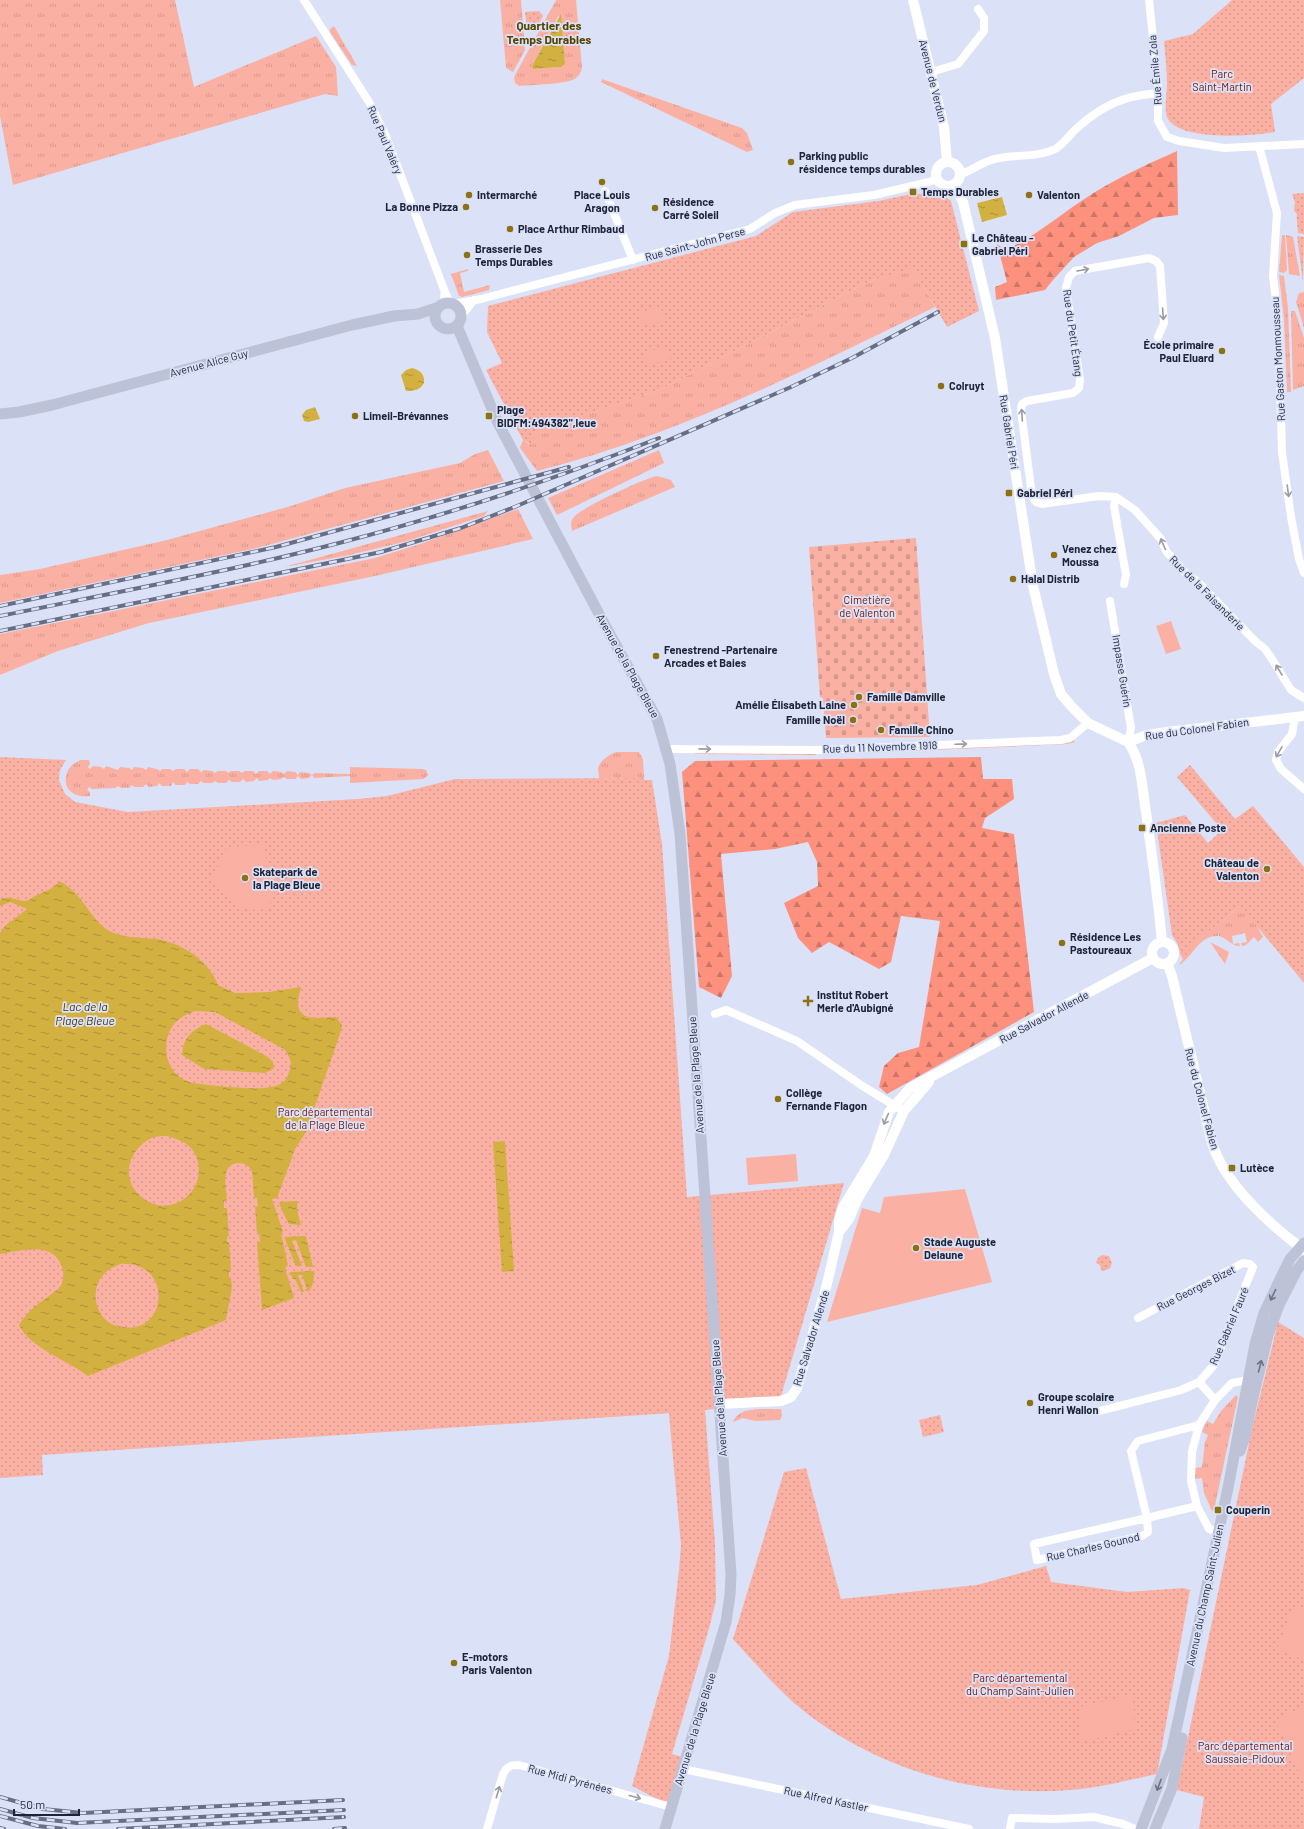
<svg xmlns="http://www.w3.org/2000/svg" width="1304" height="1829" font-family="Barlow,sans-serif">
	<defs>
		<pattern id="grass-tufts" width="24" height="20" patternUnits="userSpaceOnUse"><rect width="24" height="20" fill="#fab1a3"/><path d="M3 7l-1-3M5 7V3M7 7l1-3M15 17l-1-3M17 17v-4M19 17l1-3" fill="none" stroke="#d6988d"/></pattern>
		<pattern id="forest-firs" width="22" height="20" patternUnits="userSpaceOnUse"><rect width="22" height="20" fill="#fd917e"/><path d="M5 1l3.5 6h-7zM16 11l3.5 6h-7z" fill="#cc7668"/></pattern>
		<pattern id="cemetery-stones" width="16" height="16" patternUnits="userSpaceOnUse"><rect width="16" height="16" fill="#fab1a3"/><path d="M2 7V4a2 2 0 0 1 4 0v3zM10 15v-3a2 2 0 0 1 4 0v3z" fill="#d6988d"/></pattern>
		<pattern id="park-dots" width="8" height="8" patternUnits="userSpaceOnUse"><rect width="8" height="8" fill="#fab1a3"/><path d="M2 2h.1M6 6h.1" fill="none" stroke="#d6988d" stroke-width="1.8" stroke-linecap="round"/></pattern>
		<pattern id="water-ripples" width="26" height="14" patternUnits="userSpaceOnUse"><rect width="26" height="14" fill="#d3b141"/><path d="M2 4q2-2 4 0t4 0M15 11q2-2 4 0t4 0" fill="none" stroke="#ab9037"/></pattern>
	</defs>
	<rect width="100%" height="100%" fill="#dbe2f8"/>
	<!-- grass -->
	<path fill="url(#grass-tufts)" fill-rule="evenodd" d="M0 0H175L194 87 316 36 336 67 338 96 325 94 13 185 0 116Z
		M500 0H521L525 50 513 72 506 68Z
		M556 0H576L582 67C581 72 580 75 576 78 570 84 530 85 519 86L515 83 514 77ZM559 15 565 64 561 67 533 69 532 67 535 60Z
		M334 26 357 66 352 65 330 32V29Z
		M602 79 742 128 747 133 753 150 747 152 601 82Z
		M1282 235H1285L1287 270 1284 273 1279 272Z
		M1286 235 1293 237 1300 276 1289 274Z
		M913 267 935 307C804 370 679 435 537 471L520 448 523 440 529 444 533 432 659 390 858 287 876 279Z
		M468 269V271L460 273 464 292 490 285 489 290 462 297 459 296 451 274Z
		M1279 275 1284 276 1288 308 1291 392H1287L1284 319Z
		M1304 292V328L1296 302 1299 293Z
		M1291 311H1295L1304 338V386L1293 390Z
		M488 450 504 481 257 548 0 603V575L40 569 167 540 291 506 345 488 460 463 475 454Z
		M659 450 664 463 557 515 548 498Z
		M657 476 671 480 675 487 572 531C571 526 570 521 574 517 579 509 647 477 657 476Z
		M518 509 533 539 375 576 149 623 58 651 0 675V634L375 558 420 544Z
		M488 511 484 516 404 542 345 556 284 567Z
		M1073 739 1075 742 1067 744 910 751 909 748Z
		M695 751 816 752V755L695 754Z
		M617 752H639L643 759 644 778H599C599 775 598 771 598 768 600 761 610 753 617 752Z
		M81 760H89L90 764 88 767 90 769 93 766 101 767 104 769 106 766 118 770 120 767 129 768 132 770 134 767 143 768 146 770 148 767 157 769 160 771 162 769H170L173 771 176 769H184L187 772 190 769H198L201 772 204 770 212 771 215 773 218 771H226L228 773 231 771H239L242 773 245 771H253L256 774 259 771H267L270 774 273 771 281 772 284 774 287 771 295 772 298 775 300 772 309 773 312 775 315 773 350 774V767L423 769 426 770 428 775 424 779 350 783V776L314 778 312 775 309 778 301 779 298 776 295 779H287L284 777 281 779 273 780 270 778 268 780 259 781 257 778 254 781 246 782 243 779 240 782H232L229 780 226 783H218L215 781 212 783H204L201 781 198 784H190L187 782 185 785H176L173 782 171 786H162L159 783 157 786 149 787 146 784 143 787H134L132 785 129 788H121L118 786 115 788 92 789 89 787 87 790 90 792V796C86 796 81 797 77 795 59 789 64 765 81 760Z
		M1240 906 1264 931 1263 932 1255 923 1263 937 1258 942 1254 937 1246 945 1242 946 1241 943 1247 942 1245 933 1232 936 1233 944 1239 943 1240 946C1231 946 1227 938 1219 936L1218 933V936C1199 935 1193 957 1179 965L1183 959 1180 954 1179 948 1196 942Z
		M1210 942 1229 952 1225 964Z
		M1236 1395 1238 1397 1214 1510 1212 1511 1204 1493 1202 1478 1195 1479V1468L1202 1467 1205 1442 1208 1435 1202 1432 1207 1421 1213 1424 1221 1411Z
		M781 1409 782 1416 780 1420 755 1421 743 1418 733 1422C740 1405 765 1410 781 1409Z"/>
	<!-- forest -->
	<path fill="url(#forest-firs)" d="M1177 151 1178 215 1154 218 1119 236 1097 243 1074 257 1053 280 1045 290 996 300 995 287 1007 282 997 244 1005 250C1037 236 1063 212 1092 194 1119 177 1148 164 1177 151Z
		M981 757 983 779H1012L1014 799 985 818 982 828 1014 834 1034 1012 887 1094 879 1087 884 1066 898 1053 919 1047 940 921 901 916 891 962 879 969 829 942 812 953 798 938 784 903 818 886 817 862 808 842 775 849 721 854 732 976 721 998 699 987 682 772 695 761Z"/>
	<!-- cemetery -->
	<path fill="url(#cemetery-stones)" d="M916 538 930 737 826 738 823 698 820 697 809 547Z"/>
	<!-- park -->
	<path fill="url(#park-dots)" d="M1232 0H1304V78L1271 104 1275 132C1252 136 1178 142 1167 117 1164 108 1167 93 1167 84 1167 69 1165 55 1164 41L1193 34Z
		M539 11 543 16 537 27 527 28 525 12Z
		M941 193 951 201 979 311 947 327 913 268 876 279 858 287 659 390 534 432 533 445 523 440 486 370 502 363 487 332 488 306 756 236 793 212 878 201 911 194Z
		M1304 193V234L1298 233C1298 226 1296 221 1297 214L1294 211 1295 202 1292 194Z
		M1297 236 1304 237 1303 282Z
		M0 757 66 760 60 770 59 780 65 794 75 802 128 812 358 799 387 796 455 779 644 778V780H652L662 844 687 1197 844 1183 781 1396 740 1406 705 1410 715 1543 716 1600 710 1625 672 1754 682 1757 668 1801C661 1803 641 1790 632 1786L669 1656 679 1570 681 1545 669 1414 671 1413 42 1455 43 1475 0 1478Z
		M1190 765 1235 819 1253 806 1304 867V983L1240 906 1196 942 1183 959 1178 945 1172 935 1156 823 1185 815 1208 843 1222 830 1177 777Z
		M1102 1255 1109 1256 1112 1263 1110 1268 1104 1271 1101 1270 1100 1265 1096 1263 1098 1258Z
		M1278 1322 1304 1338V1829H1199L1204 1797 1177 1790 1252 1429Z
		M940 1415 944 1432 923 1437 919 1420Z
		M806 1468 841 1599 977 1585 1046 1566 1051 1582 1127 1592 1184 1588 1190 1590 1157 1774C1128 1780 1100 1788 1070 1790 972 1798 869 1767 794 1703 772 1683 753 1661 733 1639L784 1472Z"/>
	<!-- pitch -->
	<path fill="#fab1a3" d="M661 307 664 321 642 326 639 312Z
		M667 347 671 355 670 360 648 364 645 357 646 352Z
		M1171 621 1181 649 1166 654 1156 626Z
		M265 845 267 873 281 880 267 909C231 913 235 901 211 881L227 847Z
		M796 1154 798 1181 748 1185 746 1158Z
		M965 1189 992 1282 827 1322 862 1208 880 1213 884 1197Z
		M1293 1608 1304 1611V1660L1298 1658V1656L1277 1649Z
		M1133 1695 1135 1729 1081 1742 1079 1707Z
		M1304 1707V1783L1275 1720Z"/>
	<!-- water -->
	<path fill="url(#water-ripples)" fill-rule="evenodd" d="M561 14 565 64 561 67 533 69 532 67 535 60Z
		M1002 197 1007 215 982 222 977 203Z
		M412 368C420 370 425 374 424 383 420 390 415 391 406 391L401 375 406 370Z
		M315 407 320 419 308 422 304 421 302 415 306 410Z
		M60 881C65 884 70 888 74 892 86 903 93 920 106 929 122 939 139 937 157 939 182 943 209 961 218 985L235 993 269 992 301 987C300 991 299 996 298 1000 297 1024 321 1017 336 1017L342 1025 341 1031 306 1132 295 1149 277 1198 272 1199 283 1232 281 1233 288 1265 285 1268 294 1298 262 1310 257 1242H260L259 1233H257L255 1207 258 1206 257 1198H254L252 1171C249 1166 245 1163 239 1163 220 1163 226 1188 227 1200L224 1201V1208H227L229 1236 227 1237V1242H229L231 1271 229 1272V1278L231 1279 232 1287 226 1320 88 1376C67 1360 30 1348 19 1325 26 1314 34 1306 45 1299 49 1295 55 1292 59 1288 64 1282 64 1274 62 1267 53 1240 20 1251 0 1254V933L5 926 27 909 10 902 0 906V900C10 895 15 900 24 901 29 901 30 899 33 897 43 892 52 890 60 881ZM195 1011 215 1012 284 1049C290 1057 293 1063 289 1072 288 1076 285 1082 280 1084 267 1093 210 1085 192 1083 186 1081 180 1078 176 1074 162 1059 163 1033 178 1020 183 1016 190 1013 195 1011ZM167 1136C175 1138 183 1141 189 1146 201 1157 202 1178 192 1191 166 1226 112 1191 134 1154 138 1147 145 1141 152 1138 156 1136 163 1136 167 1136ZM120 1264C174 1260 168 1335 123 1327 116 1326 111 1325 106 1320 93 1308 92 1286 104 1274 108 1269 115 1267 120 1264Z
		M206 1024 268 1057 273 1062 274 1068 265 1073 204 1069 182 1055C183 1038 191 1030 206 1024Z
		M505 1141 514 1271 502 1272 493 1142Z
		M297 1201 298 1214 301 1225 289 1224 282 1211 279 1202Z
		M306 1236 313 1267H306L296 1240 292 1241 302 1266H296L284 1237Z
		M314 1271C314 1278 314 1286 308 1292L302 1275H298L304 1292H301L295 1279H293L290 1272Z"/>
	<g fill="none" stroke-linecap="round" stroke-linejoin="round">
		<!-- minor -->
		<path stroke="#fff" stroke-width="8" d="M304 0 369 102 385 134 445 292
			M1149 0 1158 85V121L1167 137 1179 141 1224 148 1304 144
			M931 72 958 64 984 31V18L978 9
			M1259 146 1277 213 1273 276 1278 319 1282 452 1291 517 1299 559 1304 573
			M959 175C972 171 981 162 995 159 1014 154 1037 158 1055 149 1063 145 1070 134 1077 128 1103 105 1123 96 1158 93
			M605 191 633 260
			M443 304 445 292 450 303
			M454 304 481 299 750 229 775 213 795 205 874 195 929 182 937 179
			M462 315 474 300
			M1158 337 1164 323 1160 266 1156 261 1149 258 1075 271 1069 277 1066 288 1080 380 1079 388 1073 393 1027 401 1022 404 1021 410 1032 496 1036 502 1042 504 1099 496 1116 497 1135 510 1161 539 1166 551 1189 577 1196 580 1255 641 1265 649 1272 659 1291 690 1304 698
			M1116 497 1114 506 1126 575 1124 584
			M1110 601 1131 728 1128 742
			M1295 717 1292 734 1278 752 1276 760 1281 769 1304 789
			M666 749 818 750 1061 740 1070 738 1088 723
			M715 1014 726 1010 797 1041 861 1085 900 1109
			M1199 1382 1215 1400
			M1099 1411 1181 1390 1199 1382 1214 1365 1253 1267 1250 1264 1243 1263 1138 1318
			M1197 1506 1147 1518 1131 1451 1138 1441 1199 1425
			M1147 1518 1148 1532 1142 1536 1037 1560 1034 1544Z
			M1218 1531 1209 1529 1197 1506 1191 1481 1192 1452 1199 1425 1215 1400 1232 1383 1248 1380
			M683 1769 969 1829
			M487 1829 503 1774C507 1766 511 1765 519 1765L671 1807
			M1010 1829 1012 1818 1056 1819 1094 1817 1123 1824 1135 1829"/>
		<!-- tertiary -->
		<path stroke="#fff" stroke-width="10" d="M913 0 944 127 947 162
			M936 174a12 12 0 1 1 24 0a12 12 0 1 1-24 0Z
			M954 185 963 202 995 338 1033 586 1054 674 1061 694 1072 707 1088 723 1128 742
			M1128 742C1142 761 1142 788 1146 812 1152 855 1158 898 1162 942
			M1128 742 1147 735 1167 732 1304 716
			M1152 953a11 11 0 1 1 22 0a11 11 0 1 1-22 0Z
			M1167 963 1172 976 1211 1139C1222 1182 1269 1224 1304 1250
			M839 1232 849 1219 857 1200 884 1155 904 1111 929 1082
			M720 1404 781 1401 791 1397 797 1388 827 1284 839 1232V1220L843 1207 874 1156 889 1112 910 1088 1153 958"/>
		<!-- secondary -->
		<path stroke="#bdc2d6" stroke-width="11" d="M435 316a13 13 0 1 1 26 0a13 13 0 1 1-26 0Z
			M457 326 498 423 607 629 657 719 670 764 680 834 731 1574 730 1595 726 1622 665 1829
			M0 414 19 412 52 405 352 325 394 316 418 314 439 307
			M1240 1451 1245 1437 1252 1402 1268 1335 1279 1305 1297 1270 1304 1261
			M1141 1829 1172 1749 1228 1488 1255 1344 1264 1313 1284 1271 1290 1259 1304 1243
			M1155 1829 1172 1788 1182 1738"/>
		<!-- rail casing -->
		<g stroke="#686e83" stroke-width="4">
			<path id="rail" d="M0 606 276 547 569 467
				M0 616C113 593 227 572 339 543 448 515 555 479 659 438
				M0 631 381 552 461 528 517 506 791 387 852 358 938 312
				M0 1797 43 1809 83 1813 343 1800
				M0 1809 33 1818 77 1823 344 1810
				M0 1816 38 1826 65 1829
				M0 1828 4 1829
				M118 1829 344 1817
				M334 1829 345 1828"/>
		</g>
		<!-- rail -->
		<use href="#rail" stroke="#dbe2f8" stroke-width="2.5" stroke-dasharray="8" stroke-linecap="butt"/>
	</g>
	<!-- one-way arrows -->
	<defs><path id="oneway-shaft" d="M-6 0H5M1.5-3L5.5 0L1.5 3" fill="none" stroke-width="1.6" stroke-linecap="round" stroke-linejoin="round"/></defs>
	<g stroke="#9a9ca5">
		<use href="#oneway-shaft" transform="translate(1083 270) rotate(-10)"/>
		<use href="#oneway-shaft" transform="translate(1163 314) rotate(86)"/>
		<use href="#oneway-shaft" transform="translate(1022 415) rotate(-93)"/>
		<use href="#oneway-shaft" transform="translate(1288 491) rotate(82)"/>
		<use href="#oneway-shaft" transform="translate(1163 544) rotate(-114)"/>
		<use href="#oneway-shaft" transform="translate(1279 670) rotate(-121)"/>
		<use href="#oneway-shaft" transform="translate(961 744) rotate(-2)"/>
		<use href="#oneway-shaft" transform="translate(705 749) rotate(1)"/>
		<use href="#oneway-shaft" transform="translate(1279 752) rotate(120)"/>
		<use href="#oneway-shaft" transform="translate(886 1119) rotate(114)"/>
		<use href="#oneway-shaft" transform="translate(498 1792) rotate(-73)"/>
		<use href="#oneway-shaft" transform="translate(635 1797) rotate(15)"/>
	</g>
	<g stroke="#6e7286">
		<use href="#oneway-shaft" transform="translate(1273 1295) rotate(116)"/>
		<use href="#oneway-shaft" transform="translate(1260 1366) rotate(-76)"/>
		<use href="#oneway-shaft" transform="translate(1159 1785) rotate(110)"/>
	</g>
	<!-- markers -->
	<g fill="#8b7114" stroke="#dbe2f8" stroke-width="1.5">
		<circle cx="791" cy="162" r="4"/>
		<circle cx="602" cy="182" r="4"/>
		<rect x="909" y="188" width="8" height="8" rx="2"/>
		<circle cx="469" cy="195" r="4"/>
		<circle cx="1029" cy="195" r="4"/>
		<circle cx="466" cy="207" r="4"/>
		<circle cx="655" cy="208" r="4"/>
		<circle cx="510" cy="229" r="4"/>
		<rect x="960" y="240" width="8" height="8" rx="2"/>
		<circle cx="467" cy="255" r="4"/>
		<circle cx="1222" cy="351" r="4"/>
		<circle cx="941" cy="386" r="4"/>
		<circle cx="355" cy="416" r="4"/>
		<rect x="485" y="412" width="8" height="8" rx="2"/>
		<rect x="1005" y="489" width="8" height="8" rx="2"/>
		<circle cx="1054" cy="555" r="4"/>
		<circle cx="1013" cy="579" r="4"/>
		<circle cx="656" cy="656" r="4"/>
		<circle cx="859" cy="697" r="4"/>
		<circle cx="854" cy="705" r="4"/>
		<circle cx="853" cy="720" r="4"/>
		<circle cx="881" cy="730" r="4"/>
		<rect x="1138" y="824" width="8" height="8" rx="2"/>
		<circle cx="1267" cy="869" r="4"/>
		<circle cx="245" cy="878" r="4"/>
		<circle cx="1062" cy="943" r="4"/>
		<path d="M806 995h4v4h4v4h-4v4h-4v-4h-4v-4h4z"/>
		<circle cx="778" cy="1099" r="4"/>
		<rect x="1228" y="1164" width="8" height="8" rx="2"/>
		<circle cx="916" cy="1248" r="4"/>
		<circle cx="1030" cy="1403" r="4"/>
		<rect x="1214" y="1506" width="8" height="8" rx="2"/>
		<circle cx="454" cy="1663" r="4"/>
	</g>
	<g text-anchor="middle" stroke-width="3.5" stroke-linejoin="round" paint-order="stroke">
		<!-- street labels -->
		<g font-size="11" fill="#1e2337" stroke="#dbe2f8">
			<text transform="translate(1155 70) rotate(-95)" y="4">Rue Émile Zola</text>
			<text transform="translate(933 81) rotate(76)" y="4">Avenue de Verdun</text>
			<text transform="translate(385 140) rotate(67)" y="4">Rue Paul Valéry</text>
			<text transform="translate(695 244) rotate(-15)" y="4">Rue Saint-John Perse</text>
			<text transform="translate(1073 333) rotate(82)" y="4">Rue du Petit Étang</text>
			<text transform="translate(1278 359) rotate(-93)" y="4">Rue Gaston Monmousseau</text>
			<text transform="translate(209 363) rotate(-15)" y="4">Avenue Alice Guy</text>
			<text transform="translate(1009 432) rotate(81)" y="4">Rue Gabriel Péri</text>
			<text transform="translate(1207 593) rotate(45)" y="4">Rue de la Faisanderie</text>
			<text transform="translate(628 666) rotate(61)" y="4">Avenue de la Plage Bleue</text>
			<text transform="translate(1122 671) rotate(81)" y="4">Impasse Guérin</text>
			<text transform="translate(1197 729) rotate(-8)" y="4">Rue du Colonel Fabien</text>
			<text transform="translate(880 747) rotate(-2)" y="4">Rue du 11 Novembre 1918</text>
			<text transform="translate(1044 1017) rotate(-28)" y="4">Rue Salvador Allende</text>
			<text transform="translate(696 1075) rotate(-94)" y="4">Avenue de la Plage Bleue</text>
			<text transform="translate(1202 1099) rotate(75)" y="4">Rue du Colonel Fabien</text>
			<text transform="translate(1196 1288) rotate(-27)" y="4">Rue Georges Bizet</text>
			<text transform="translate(1229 1326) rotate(-67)" y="4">Rue Gabriel Fauré</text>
			<text transform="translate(811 1338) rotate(-73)" y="4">Rue Salvador Allende</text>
			<text transform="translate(719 1398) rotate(-94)" y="4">Avenue de la Plage Bleue</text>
			<text transform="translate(1093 1547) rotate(-13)" y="4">Rue Charles Gounod</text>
			<text transform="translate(1205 1595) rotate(-78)" y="4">Avenue du Champ Saint-Julien</text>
			<text transform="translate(695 1729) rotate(-73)" y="4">Avenue de la Plage Bleue</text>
			<text transform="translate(570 1779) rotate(15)" y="4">Rue Midi Pyrénées</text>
			<text transform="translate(826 1799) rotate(12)" y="4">Rue Alfred Kastler</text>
		</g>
		<!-- park labels -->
		<g font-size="11" fill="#721305" stroke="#dbe2f8">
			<text x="1222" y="78">Parc<tspan x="1222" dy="13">Saint-Martin</tspan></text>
			<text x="867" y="604">Cimetière<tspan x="867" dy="13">de Valenton</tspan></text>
			<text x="325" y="1116">Parc départemental<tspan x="325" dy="13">de la Plage Bleue</tspan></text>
			<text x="1020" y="1682">Parc départemental<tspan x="1020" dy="13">du Champ Saint-Julien</tspan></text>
			<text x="1245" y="1750">Parc départemental<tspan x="1245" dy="13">Saussaie-Pidoux</tspan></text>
		</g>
		<!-- poi labels -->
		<g font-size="11" font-weight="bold" fill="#1e2337" stroke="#dbe2f8" text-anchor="start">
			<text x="799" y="160">Parking public<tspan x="799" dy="13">résidence temps durables</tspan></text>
			<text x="921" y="196">Temps Durables</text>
			<text x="477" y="199">Intermarché</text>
			<text x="602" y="199" text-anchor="middle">Place Louis<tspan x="602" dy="13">Aragon</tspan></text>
			<text x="1037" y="199">Valenton</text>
			<text x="663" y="206">Résidence<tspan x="663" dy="13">Carré Soleil</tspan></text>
			<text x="458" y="211" text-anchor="end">La Bonne Pizza</text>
			<text x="518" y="233">Place Arthur Rimbaud</text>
			<text x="972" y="242">Le Château -<tspan x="972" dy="13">Gabriel Péri</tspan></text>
			<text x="475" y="253">Brasserie Des<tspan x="475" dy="13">Temps Durables</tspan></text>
			<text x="1214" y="349" text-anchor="end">École primaire<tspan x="1214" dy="13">Paul Eluard</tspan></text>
			<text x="949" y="390">Colruyt</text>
			<text x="497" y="414">Plage<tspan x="497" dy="13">BIDFM:494382",leue</tspan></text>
			<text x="363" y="420">Limeil-Brévannes</text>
			<text x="1017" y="497">Gabriel Péri</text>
			<text x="1062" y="553">Venez chez<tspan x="1062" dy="13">Moussa</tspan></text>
			<text x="1021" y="583">Halal Distrib</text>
			<text x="664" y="654">Fenestrend -Partenaire<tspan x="664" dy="13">Arcades et Baies</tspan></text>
			<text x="867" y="701">Famille Damville</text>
			<text x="846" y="709" text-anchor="end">Amélie Élisabeth Laine</text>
			<text x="845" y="724" text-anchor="end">Famille Noël</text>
			<text x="889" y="734">Famille Chino</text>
			<text x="1150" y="832">Ancienne Poste</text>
			<text x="1259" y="867" text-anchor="end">Château de<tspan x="1259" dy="13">Valenton</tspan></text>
			<text x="253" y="876">Skatepark de<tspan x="253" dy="13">la Plage Bleue</tspan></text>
			<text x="1070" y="941">Résidence Les<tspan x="1070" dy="13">Pastoureaux</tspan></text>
			<text x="817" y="999">Institut Robert<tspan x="817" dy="13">Merle d'Aubigné</tspan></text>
			<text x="786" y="1097">Collège<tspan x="786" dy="13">Fernande Flagon</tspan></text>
			<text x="1240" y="1172">Lutèce</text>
			<text x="924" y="1246">Stade Auguste<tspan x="924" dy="13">Delaune</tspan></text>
			<text x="1038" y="1401">Groupe scolaire<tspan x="1038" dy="13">Henri Wallon</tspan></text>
			<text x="1226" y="1514">Couperin</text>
			<text x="462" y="1661">E-motors<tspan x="462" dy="13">Paris Valenton</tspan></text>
		</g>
		<!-- neighbourhood labels -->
		<g font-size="12" font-weight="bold" fill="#554300" stroke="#dbe2f8">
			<text x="549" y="30">Quartier des<tspan x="549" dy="14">Temps Durables</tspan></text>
		</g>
		<!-- water labels -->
		<g font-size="12" font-style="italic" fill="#453707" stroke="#dbe2f8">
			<text x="85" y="1011">Lac de la<tspan x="85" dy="14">Plage Bleue</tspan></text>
		</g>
	</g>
	<!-- scale -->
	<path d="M14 1809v6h65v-6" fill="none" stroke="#1e2337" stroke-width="2"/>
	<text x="20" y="1809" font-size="12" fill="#1e2337" stroke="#dbe2f8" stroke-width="3" paint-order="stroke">50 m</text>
</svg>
